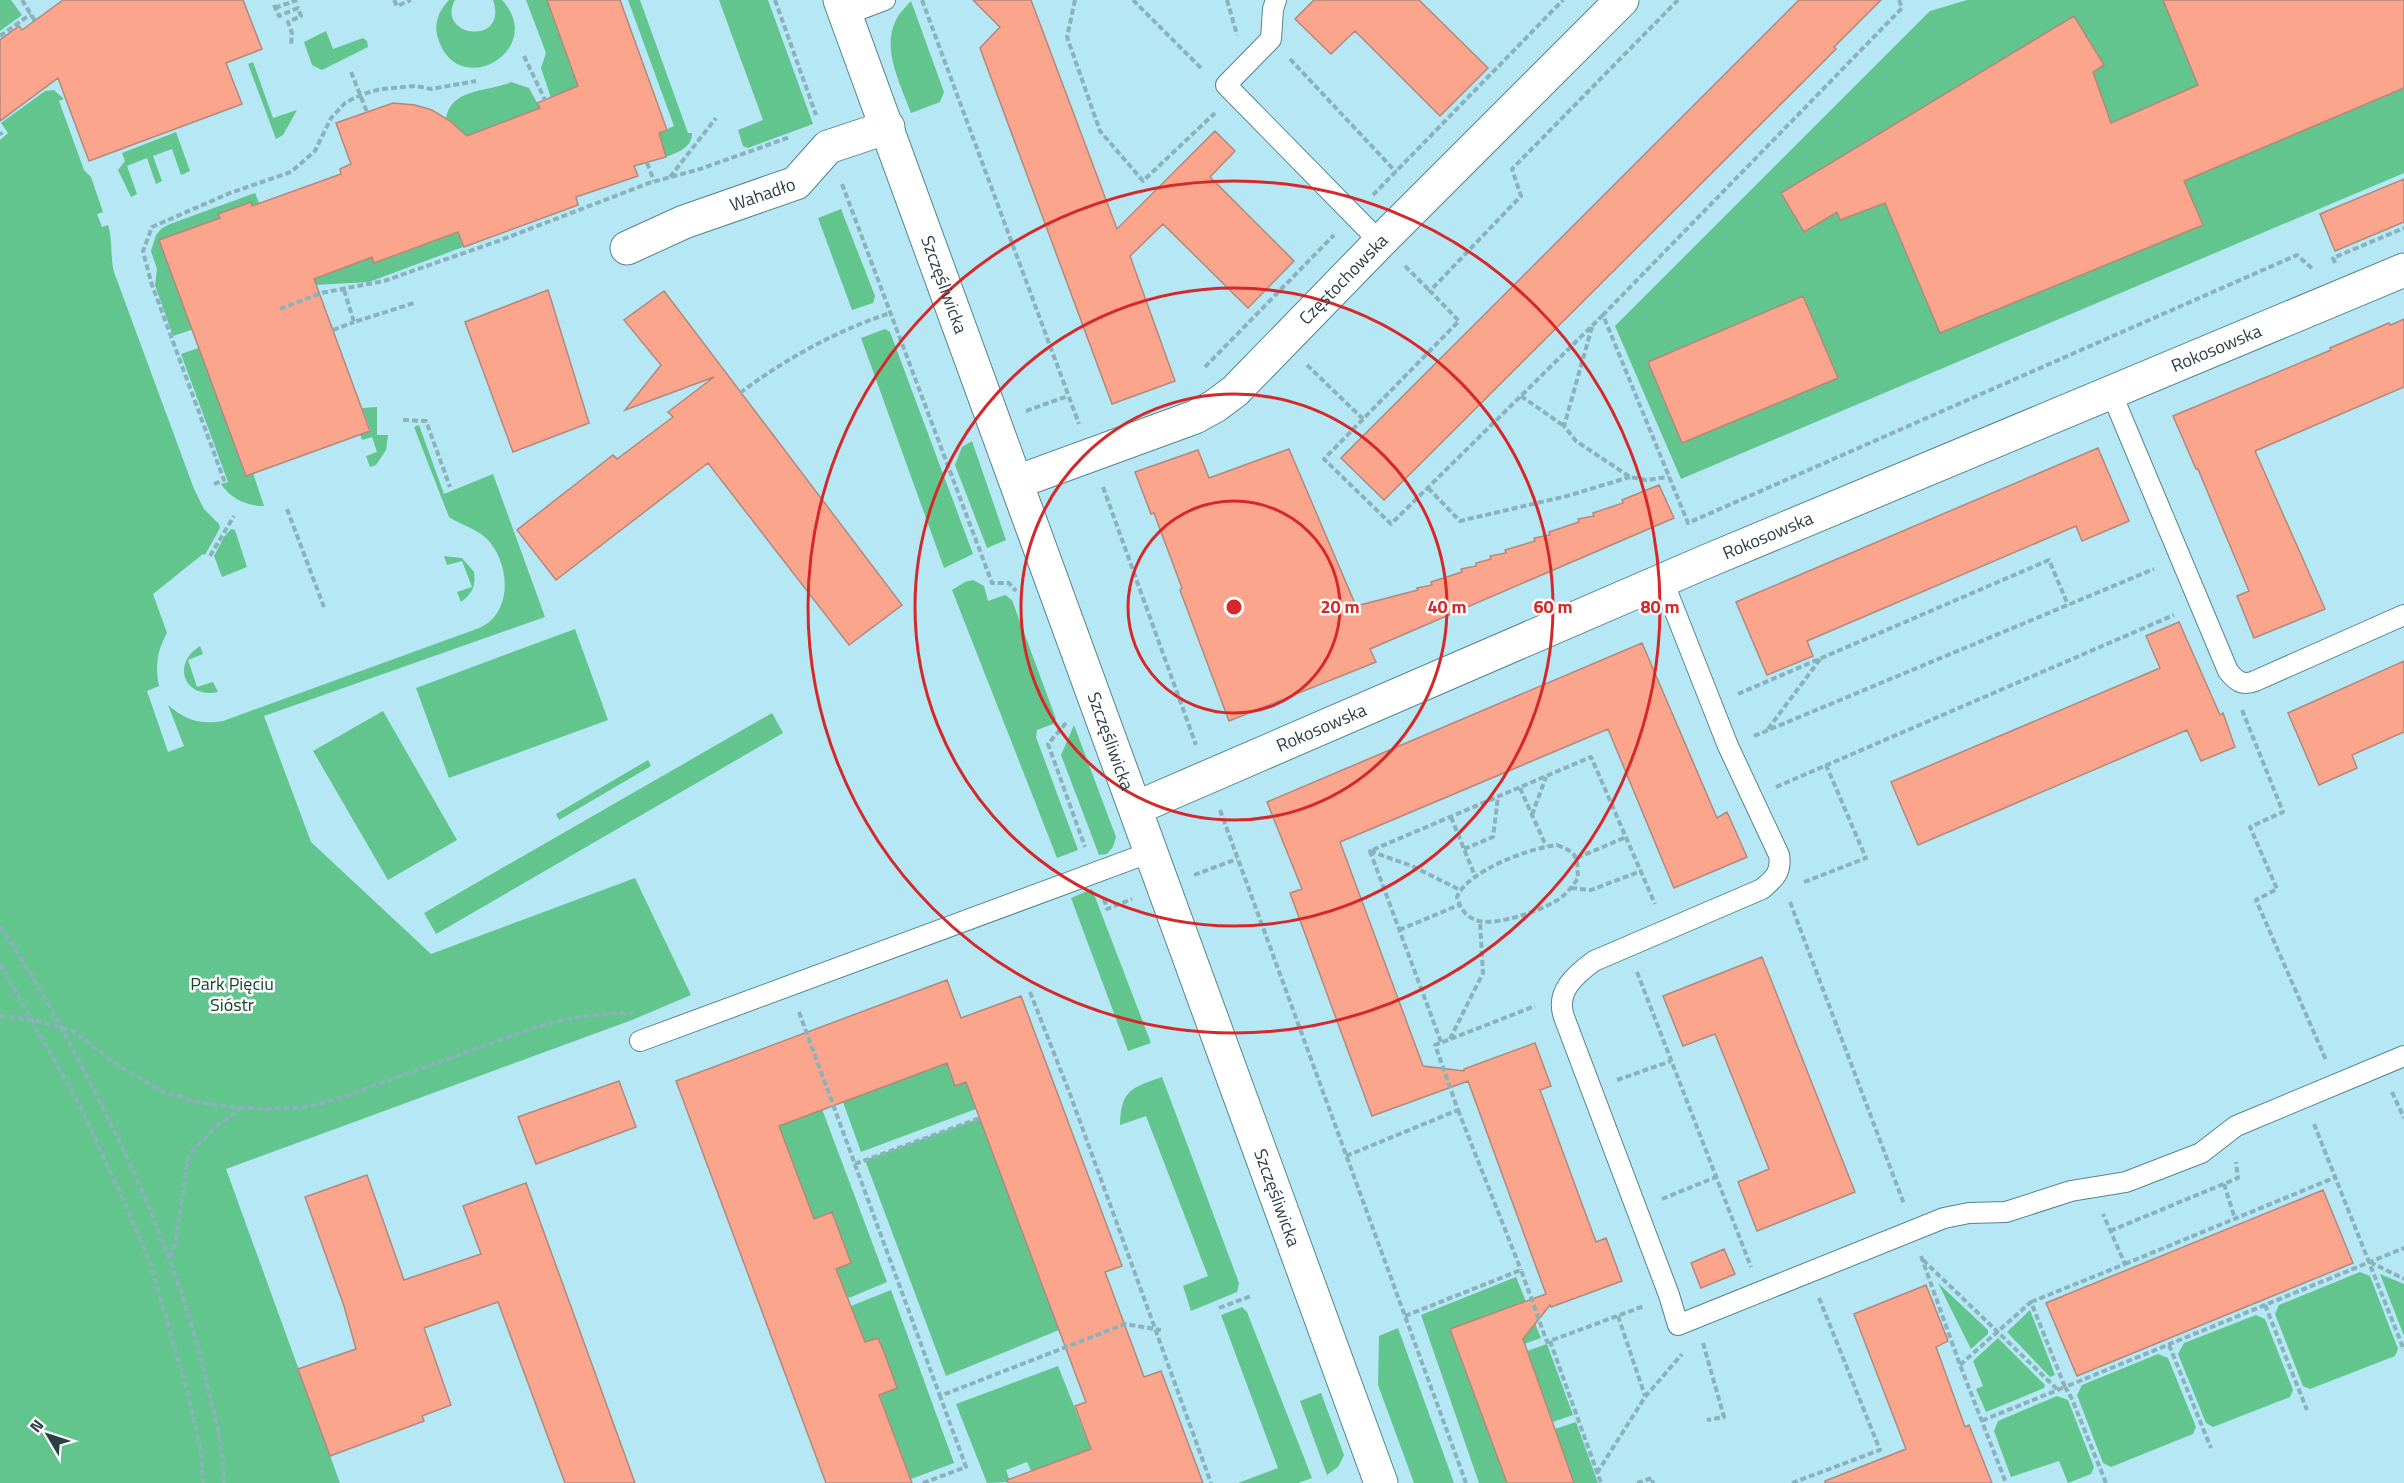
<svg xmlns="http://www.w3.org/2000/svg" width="2404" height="1483" font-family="'Titillium Web',sans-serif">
	<rect width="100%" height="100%" fill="#b6e7f5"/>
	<!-- green -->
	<path fill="#62c58d" d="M0 0H11L22 15 0 31Z
		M449 0H455C435 37 509 47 493 0H502C548 50 457 102 438 38 433 25 439 10 449 0Z
		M526 0H547L582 97 554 107 541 68 546 53Z
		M628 0H640L688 133H692C692 148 678 152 666 157L659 133 674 126Z
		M719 0H768L813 124 748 148 743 146 738 130 763 120Z
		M1967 0H2404V173L1681 479 1615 326 1930 11Z
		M911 1 944 92 940 102 911 113C901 85 881 49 896 20 899 13 906 7 911 1Z
		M326 31 333 49 363 38 367 41 368 47 322 70 312 65 304 42Z
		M253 62 273 118 297 110 283 135 276 139 248 64Z
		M511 82 529 88 540 108 466 137 446 118C451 88 488 92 511 82Z
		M54 90 64 99 59 101 84 170 91 177 103 212 97 214 102 227 108 225C113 240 110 257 114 272L194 489 204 509 219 524 220 528 205 555 203 554 153 594 167 633C157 651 155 666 159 686L147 691 168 752 184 746 168 705C185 720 200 725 223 721L471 631C477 629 484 626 488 623 514 603 507 558 486 538 475 528 461 525 449 517L414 427 419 425 444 494 493 474 545 617 264 716 311 842 431 954 635 878 691 995 632 1020 226 1169 340 1483H0V140L8 133 1 123 45 91Z
		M176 132 190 171 181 175 172 149 153 156 162 181 156 184 147 158 127 166 136 191 137 194 131 197 118 170 125 161 122 153Z
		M255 193 259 203 252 206 251 202 219 214 220 218 159 240 190 324 198 322 200 327 173 336 155 285 157 269 151 251 156 235 161 229 170 224Z
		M841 209 875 296 873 303 852 310 818 218Z
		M457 233H459L463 247 369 282 315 285 312 280 372 257 375 263Z
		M885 329 890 332 973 554 944 568 861 338Z
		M207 345 244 473 246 476 253 473 264 506C247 506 231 499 221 484L228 482 181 354Z
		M377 407V435H388L386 450 376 465 370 467 366 456 377 452 372 437 362 440 360 434 371 431 362 408Z
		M972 441 1006 540 987 548 955 465 962 447Z
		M231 529 235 530 247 567 222 577 214 556 224 537Z
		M444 556 462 558 474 572C476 586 472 594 461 602L457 592 472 587 462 561 447 565Z
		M973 580 984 586 988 601 1005 595 1012 600 1056 719 1053 724 1037 730 1036 737 1078 850 1057 858 952 590 965 582Z
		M575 629 608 720 449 778 416 688Z
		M200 646 203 654 188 660 197 687 213 682 218 692C184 699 171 664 200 646Z
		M383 711 457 840 388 880 313 751Z
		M772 713 783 733 436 934 424 913Z
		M1074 725 1116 837 1113 847 1107 854 1099 855 1061 755Z
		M648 760 651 766 559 820 556 814Z
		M1092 889 1151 1043 1128 1051 1071 898Z
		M947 1063 966 1082 976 1109 861 1152 843 1102Z
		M1162 1077 1239 1283 1237 1292 1191 1311 1183 1286 1208 1276 1146 1116 1120 1125C1121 1090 1131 1088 1162 1077Z
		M822 1109 887 1282 849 1298 846 1294 836 1298 833 1270 850 1263 832 1213 814 1219 779 1126Z
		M980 1118 1059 1330 946 1376 865 1160Z
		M2360 1272 2370 1276 2398 1349 2395 1356 2310 1389 2303 1386 2275 1314 2279 1305Z
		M2380 1274 2404 1284V1336Z
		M1516 1277 1541 1338 1524 1344 1510 1307 1450 1330 1507 1483H1479L1421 1315Z
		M1938 1283 1988 1330V1334L1971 1349Z
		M891 1290 954 1463 911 1479 889 1421 878 1411 884 1408 880 1395 897 1388 878 1338 861 1344 848 1330 859 1326 851 1306Z
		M1242 1307 1247 1312 1312 1478 1298 1483H1238L1278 1468 1221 1315Z
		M2030 1310 2055 1375 2050 1377 2007 1332Z
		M2256 1315 2265 1319 2293 1390 2290 1397 2213 1427 2206 1423 2178 1354 2184 1343Z
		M1398 1328 1454 1483H1414L1378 1385 1379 1336Z
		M1998 1338 2045 1385 2044 1388 1986 1412 1976 1389 1983 1386 1973 1361Z
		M1547 1344 1573 1415 1553 1422 1527 1351Z
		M2158 1354 2168 1358 2196 1427 2193 1434 2111 1467 2103 1463 2077 1395 2082 1385Z
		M1058 1366 1091 1449 1031 1471 1027 1462 1006 1470 1010 1482 987 1483 956 1404Z
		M1321 1393 1344 1455 1338 1467 1327 1475 1300 1401Z
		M2057 1396 2068 1400 2094 1467 2091 1474 2068 1483 2059 1461 2011 1477 1994 1431 1998 1421Z
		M1576 1422 1598 1483H1574L1556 1435 1555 1429Z"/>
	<!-- building -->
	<path fill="#fca58d" stroke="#b2887c" stroke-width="1.5" d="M63 0H243L262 49 226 63 242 104 89 161 58 78 0 121V40L19 26 22 30Z
		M547 0H620L667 130 659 133 666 157 634 166 638 176 576 197 578 205 464 247 458 232 374 263 372 257 314 279 370 431 246 476 159 240 220 218 218 214 251 202 252 206 341 174 340 169 351 164 336 123 393 103 415 105 432 110 450 121 467 136 540 108 537 103 578 86Z
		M973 0H1031L1117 229 1215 131 1235 151 1210 177 1294 261 1248 308 1163 224 1130 256 1175 381 1112 404 980 48 1000 27Z
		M1314 0H1419L1488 68 1440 116 1355 31 1331 54 1295 19Z
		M1799 0H1881L1834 47 1836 49 1384 500 1341 458Z
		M2163 0H2404V88L2184 181 2203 225 1940 333 1885 203 1840 220 1837 212 1804 232 1781 193 2074 16 2104 65 2093 72 2111 123 2198 85Z
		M2404 179V222L2335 251 2320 214Z
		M548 290 589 423 513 452 465 322Z
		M664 291 902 605 849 645 708 463 556 580 517 530 613 455 617 459 673 417 668 412 714 377 625 410 661 365 624 320Z
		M1803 296 1838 378 1682 443 1648 362Z
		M2404 319V387L2255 451 2325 609 2254 638 2237 596 2249 591 2198 469H2196L2173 416 2331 350 2330 348 2389 323 2391 325Z
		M2098 448 2129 521 2082 541 2076 526 1807 641 1813 656 1767 675 1736 602Z
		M1289 449 1356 606 1418 590 1417 588 1432 585 1431 582 1462 572 1461 569 1476 566V563L1491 559 1490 556 1506 553 1505 550 1535 541 1534 538 1550 535 1549 532 1579 522 1578 519 1594 516 1593 513 1623 503 1622 500 1659 485 1674 518 1370 649 1376 662 1229 721 1180 590 1182 588 1154 513 1151 514 1135 472 1198 450 1209 478Z
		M2179 622 2220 715 2223 713 2235 747 2201 761 2187 730 1918 845 1891 782 2160 668 2146 636Z
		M1642 643 1717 818 1727 812 1747 857 1674 888 1608 729 1340 842 1423 1066 1464 1071V1069L1535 1043 1551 1086 1540 1090 1596 1242 1606 1238 1622 1281 1551 1307 1550 1305 1523 1339 1574 1483H1507L1450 1329 1546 1294 1468 1081 1372 1116 1290 893 1302 889 1267 802Z
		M2404 661V732L2352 755 2357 768 2319 785 2288 713Z
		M1762 957 1855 1192 1757 1231 1738 1182 1769 1169 1738 1091 1715 1034 1683 1046 1663 996Z
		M947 980 961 1018 1021 996 1122 1266 1105 1272 1144 1377 1161 1371 1203 1483H1008L1007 1480 1091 1449 1075 1406 1086 1402 966 1082 955 1086 947 1063 779 1126 814 1219 832 1212 851 1263 836 1269 865 1342 878 1338 884 1352 897 1388 879 1395 912 1483H826L676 1081Z
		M619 1081 636 1127 536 1164 518 1117Z
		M367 1175 404 1280 481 1254 463 1206 526 1183 635 1483H565L498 1302 424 1328 451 1405 422 1416 424 1421 330 1456 298 1369 356 1349 344 1306 305 1197Z
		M2323 1190 2353 1263 2077 1376 2046 1303Z
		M1724 1249 1735 1274 1701 1288 1691 1263Z
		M1926 1285 1948 1341 1936 1347 1965 1427 1969 1425 1992 1483H1825V1481L1906 1449 1854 1314Z"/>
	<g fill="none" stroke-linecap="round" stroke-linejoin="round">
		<!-- service casing -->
		<g stroke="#568491" stroke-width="22">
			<path id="service" d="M1276 0 1273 9 1271 39 1226 85 1380 242
				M845 15 885 0
				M2111 392 2228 671C2236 681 2242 686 2255 681L2404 615
				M1663 581 1728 746 1779 855C1782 872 1774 879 1762 889L1594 961C1575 975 1555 992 1564 1017L1669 1295 1678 1325 1944 1218 1969 1213 2006 1212 2071 1191 2126 1182 2201 1153 2236 1126 2404 1056
				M640 1041 1151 852"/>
		</g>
		<!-- minor casing -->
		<g stroke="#568491" stroke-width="35">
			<g id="minor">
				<path id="s1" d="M627 248 684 222 796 183 828 147 888 127"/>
				<path id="s2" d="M1017 482 1195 417 1215 406 1235 391 1380 242 1622 0"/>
				<path id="s3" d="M1136 808 1705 562 2404 270"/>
			</g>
		</g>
		<!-- tertiary casing -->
		<g stroke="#568491" stroke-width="35">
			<g id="tertiary">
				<path id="s4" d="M840 0 1381 1483"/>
			</g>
		</g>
		<!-- path -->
		<path stroke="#8ab2bd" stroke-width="4" stroke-dasharray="6 3" stroke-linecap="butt" d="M22 0 35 21
			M394 0 397 6 411 0
			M775 0 816 115
			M922 0 1079 424
			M1075 0 1067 37 1100 131 1143 181 1215 113
			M1133 0 1203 70
			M1227 0 1237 35
			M1899 0 1902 8 1603 315 1688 523 2297 255 2314 270
			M274 5 279 16 298 8 301 16 288 22 292 33 291 46
			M275 8 297 0
			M0 36 31 14
			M524 56 545 100
			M1290 59 1396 172
			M351 72 367 112
			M0 132 2 135
			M647 163 654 181
			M670 177 716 118
			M842 184 992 583H1009L1016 591
			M1373 195 1563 0
			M2335 263 2333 258 2404 228
			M1405 266 1430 291
			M344 290 354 322 414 303
			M280 309 321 293 384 281 501 240 649 183 700 169 790 137
			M1603 315 1391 524 1324 459 1459 321 1430 291 1521 196 1512 169 1678 0
			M1592 327 1564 426 1576 441 1630 477 1646 480 1669 477
			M333 330 354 322
			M1307 365 1363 419
			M1205 367 1334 235
			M740 393C785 359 836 331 890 313
			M1521 396 1564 426
			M1026 411 1068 396
			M403 420 426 421 450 487
			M214 484 224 480 151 282 143 251 152 227 230 193 291 172 315 151 331 118 345 103 360 95 381 89 416 86 431 89 476 81
			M1103 487 1196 745
			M1428 488 1460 521 1567 496 1630 477
			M287 509 324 607
			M210 556 234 516
			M1738 694 2049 560 2068 605
			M2242 710 2283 812 2250 827 2277 889 2256 900 2326 1060
			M1066 723 1048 744 1085 847
			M1768 729 1821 658
			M1754 736 2154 569
			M1776 787 2174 615
			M1520 788 1546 846
			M1220 810 1466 1483
			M1532 815 1546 777
			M1451 817 1475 876
			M1557 845C1578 853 1577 856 1578 878 1574 884 1569 891 1563 896 1551 906 1534 911 1520 916 1494 923 1466 930 1457 897 1467 871 1530 848 1557 845Z
			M1464 849 1493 837 1498 797
			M1370 851 1412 866 1460 890
			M1577 858 1626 837
			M1194 875 1237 859
			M1804 882 1866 858 1826 765
			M1571 888 1591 890 1641 871
			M1104 899 1107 909 1132 899
			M1790 902 1904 1204
			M0 926C35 978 64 1032 93 1088 141 1182 182 1277 206 1380 214 1414 224 1448 224 1483
			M1399 930 1459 905
			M0 964 80 1106 132 1219 151 1265 188 1394 201 1452 203 1483
			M1637 972 1751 1267
			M1030 992 1070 1094 1211 1483
			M799 1012 940 1396 1125 1324 1161 1330
			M0 1016 33 1020 71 1030 119 1066 162 1091 197 1102 229 1107 266 1109 306 1107 340 1098 536 1027 571 1018 602 1014 634 1013
			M1450 1039 1483 973 1480 922
			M1441 1042 1370 851 1591 757 1655 904
			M1617 1080 1671 1061
			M2392 1092 2404 1118
			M1458 1110 1521 1270
			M2314 1124 2404 1350
			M1346 1156 1458 1110 1435 1045 1535 1006
			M855 1164 980 1118
			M2224 1184 2235 1219
			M1662 1199 1716 1177
			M2110 1231 2238 1178 2236 1162
			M1921 1256 1960 1365 2006 1483
			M170 1258 175 1245 189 1154 217 1126 241 1108
			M1923 1260 2058 1390
			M2370 1262 2404 1279
			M2125 1264 2336 1177
			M2031 1302 2125 1264 2103 1214
			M2265 1305 2307 1410
			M1219 1308 1251 1296
			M1405 1316 1521 1270 1547 1342 1644 1306
			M1618 1316 1645 1396
			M1550 1341 1601 1483
			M1703 1343 1724 1417 1707 1420
			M2169 1345 2211 1448
			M1960 1365 2031 1302 2065 1387 1981 1421
			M1597 1473 1645 1397 1682 1354
			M923 1483 966 1467 940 1396
			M1637 1483 1652 1478 1653 1483
			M1792 1483 1880 1450 1819 1298
			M2106 1483 2072 1399 2065 1387 2404 1248"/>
		<!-- service -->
		<use href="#service" stroke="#fff" stroke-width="20"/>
		<!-- minor -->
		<use href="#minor" stroke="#fff" stroke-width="33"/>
		<!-- tertiary -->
		<use href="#tertiary" stroke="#fff" stroke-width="33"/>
	</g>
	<!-- distance rings -->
	<g fill="none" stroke="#d62828" stroke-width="3">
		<circle cx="1234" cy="607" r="106"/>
		<circle cx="1234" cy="607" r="213"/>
		<circle cx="1234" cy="607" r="319"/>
		<circle cx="1234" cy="607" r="426"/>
	</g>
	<g text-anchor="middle" stroke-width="5" stroke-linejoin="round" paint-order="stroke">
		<!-- street labels -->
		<g font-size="18" fill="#2c3f45" stroke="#fefefe">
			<text dy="6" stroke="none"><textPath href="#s1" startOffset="146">Wahadło</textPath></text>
			<text dy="6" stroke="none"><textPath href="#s2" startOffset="393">Częstochowska</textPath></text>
			<text dy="6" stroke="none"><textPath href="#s4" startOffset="303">Szczęśliwicka</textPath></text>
			<text dy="6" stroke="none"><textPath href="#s3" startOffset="1174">Rokosowska</textPath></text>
			<text dy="6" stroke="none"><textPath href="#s3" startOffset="688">Rokosowska</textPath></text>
			<text dy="6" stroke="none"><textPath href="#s3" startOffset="202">Rokosowska</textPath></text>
			<text dy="6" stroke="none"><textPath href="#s4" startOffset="789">Szczęśliwicka</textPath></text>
			<text dy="6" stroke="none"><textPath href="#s4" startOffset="1275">Szczęśliwicka</textPath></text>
		</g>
		<!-- park labels -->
		<g font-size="18" fill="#18462d" stroke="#fefefe">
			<text x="232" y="990">Park Pięciu<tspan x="232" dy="21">Sióstr</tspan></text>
		</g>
	</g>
	<circle cx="1234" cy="607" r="9" fill="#d62828" stroke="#fefefe" stroke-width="3"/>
	<g font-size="18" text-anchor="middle" font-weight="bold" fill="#d62828" stroke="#fefefe" stroke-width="5" stroke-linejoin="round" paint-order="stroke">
		<text x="1340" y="613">20 m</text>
		<text x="1447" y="613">40 m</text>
		<text x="1553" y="613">60 m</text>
		<text x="1660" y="613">80 m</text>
	</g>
	<!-- north arrow -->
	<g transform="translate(48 1435) rotate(309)" stroke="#fefefe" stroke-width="4.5" paint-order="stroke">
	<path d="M0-4.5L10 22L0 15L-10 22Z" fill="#2c3f45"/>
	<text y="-9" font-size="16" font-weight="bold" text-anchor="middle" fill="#2c3f45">N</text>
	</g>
</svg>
